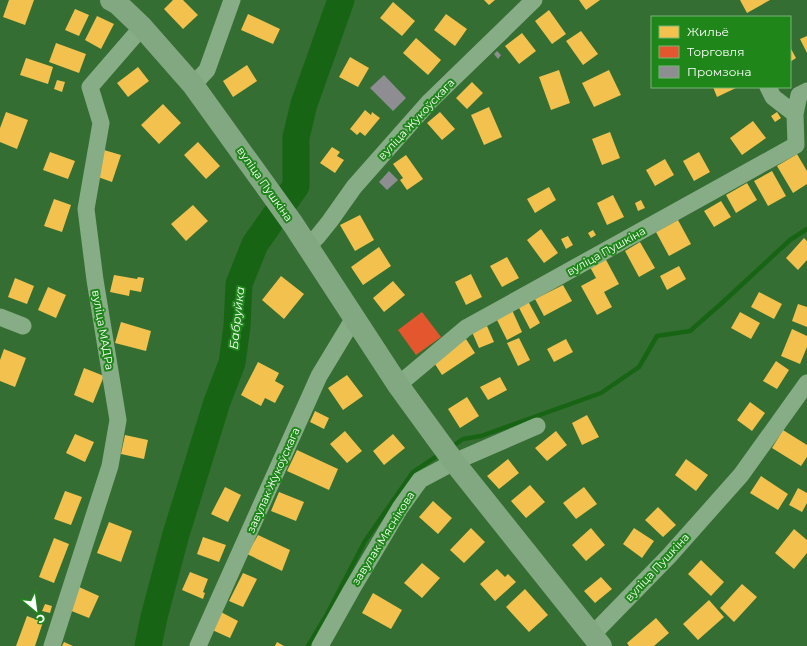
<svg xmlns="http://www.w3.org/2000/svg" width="807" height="646" font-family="Montserrat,sans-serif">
	<rect width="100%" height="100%" fill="#356e32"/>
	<!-- homes -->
	<path fill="#f2c14e" d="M9 0H34L25 25 3 17Z
		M173 0H183L198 15 183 29 164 9Z
		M484 0H495L489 5Z
		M579 0H600L586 10Z
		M740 0H770L747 13Z
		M393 2 415 21 402 36 380 18Z
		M75 9 89 15 79 36 65 30Z
		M549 10 566 34 552 44 535 21Z
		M248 14 280 29 273 44 241 30Z
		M446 14 467 29 455 46 434 30Z
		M97 16 114 24 101 49 85 40Z
		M581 31 598 54 583 65 566 41Z
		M522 33 536 51 519 64 505 46Z
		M807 36V53L800 39Z
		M416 38 441 60 428 75 403 53Z
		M56 43 86 54 79 73 49 62Z
		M790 47 796 58 790 62Z
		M350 57 369 68 358 87 339 77Z
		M26 58 53 67 48 84 20 75Z
		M247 65 257 81 233 97 223 81Z
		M138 67 149 81 128 97 117 83Z
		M559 70 570 103 551 110 539 77Z
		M609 70 621 95 594 107 582 83Z
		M57 80 65 82 62 92 54 89Z
		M472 82 483 93 467 109 456 98Z
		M713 87H738L717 97Z
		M163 104 181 123 159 144 141 125Z
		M489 107 502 137 484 145 471 115Z
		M365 110 371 115 372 112 380 118 365 136 360 132 357 135 350 129Z
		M6 112 28 120 17 149 0 142V128Z
		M440 112 455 129 442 140 427 123Z
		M777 112 781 118 775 122 771 116Z
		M753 121 766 138 742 155 730 138Z
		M610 132 620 158 602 165 592 139Z
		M198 142 220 166 206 179 184 155Z
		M332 147 340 152 337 156 344 160 335 173 320 163Z
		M104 150 121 155 112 182 95 176Z
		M50 152 75 161 68 179 43 170Z
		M699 152 710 172 694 181 683 161Z
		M797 154 807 171V184L793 193 777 166Z
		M406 155 423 179 407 190 400 180 403 178 393 164Z
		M665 159 674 175 655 186 646 170Z
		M772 171 786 196 768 206 754 181Z
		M747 183 757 200 736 213 726 195Z
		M549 187 556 200 535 213 527 199Z
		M613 195 624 217 607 225 597 203Z
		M54 199 71 205 62 232 44 226Z
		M641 200 645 208 638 211 635 203Z
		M721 201 731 217 714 227 704 211Z
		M193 205 208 221 186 241 171 224Z
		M360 215 374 240 355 251 340 225Z
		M678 220 691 244 669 256 656 232Z
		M541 229 558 253 544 263 527 240Z
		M593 230 596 235 591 238 588 233Z
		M568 236 573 245 566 249 561 239Z
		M804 238 807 241V260L798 270 786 258Z
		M640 242 655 268 639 277 625 251Z
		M379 247 391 266 363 285 351 267Z
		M507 257 519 278 502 287 490 266Z
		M605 258 619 284 604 292 612 307 597 315 581 286 596 278 590 267Z
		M679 266 686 279 667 290 660 276Z
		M471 274 482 297 466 305 455 282Z
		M114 275 137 279 138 277 144 278 141 292 130 290 129 296 110 292Z
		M281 276 304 294 284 319 262 300Z
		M15 278 34 286 27 304 8 297Z
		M393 281 405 295 384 312 373 298Z
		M563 285 572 301 544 316 535 299Z
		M48 287 66 295 56 318 38 310Z
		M759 292 782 304 774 319 751 307Z
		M528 301 540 323 530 329 518 306Z
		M798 304 807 307V327L792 321Z
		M512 310 522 332 507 340 496 318Z
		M740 312 760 323 751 339 731 328Z
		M121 322 151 331 146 351 115 343Z
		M487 326 494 342 479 348 472 332Z
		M792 329 807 336V347L800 364 781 356Z
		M519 338 530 360 518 366 507 343Z
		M466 339 475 353 442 375 433 361Z
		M566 339 573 352 554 362 547 349Z
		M4 349 26 358 15 387 0 381V360Z
		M776 361 789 370 777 389 763 381Z
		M258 362 279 373 275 381 284 386 275 403 265 398 261 406 241 395Z
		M84 368 104 376 93 403 74 395Z
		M347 375 363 396 343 410 328 388Z
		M500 377 507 390 488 400 480 387Z
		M467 397 479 416 460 428 448 409Z
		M750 402 765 413 752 431 737 420Z
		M315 411 329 418 324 429 310 422Z
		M587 415 599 437 582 445 572 423Z
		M783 430 807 445V457L801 466 772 448Z
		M345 431 362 451 347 463 330 444Z
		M556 431 567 445 547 461 535 448Z
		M75 434 94 442 85 462 66 453Z
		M393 434 405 448 384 465 373 451Z
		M125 435 148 440 144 459 121 454Z
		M297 450 338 469 329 490 287 471Z
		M508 459 519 473 499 489 487 476Z
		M686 459 708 475 696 491 675 475Z
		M761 476 788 494 778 510 750 493Z
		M530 485 545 502 526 518 511 501Z
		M225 487 241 495 228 522 211 514Z
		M584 487 597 504 576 519 563 503Z
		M798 488 807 493V503L802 512 789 505Z
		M65 491 82 497 71 525 54 519Z
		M279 492 304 502 296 521 271 511Z
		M433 501 452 518 438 534 419 517Z
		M658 507 676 525 663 537 645 520Z
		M109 522 132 531 121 562 97 553Z
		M471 528 485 542 464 563 450 550Z
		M591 528 605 545 586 561 572 545Z
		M634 528 654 541 642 558 623 544Z
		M794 529 807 540V553L794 569 775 553Z
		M258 535 290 550 282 571 247 554Z
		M203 537 226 545 219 562 197 554Z
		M54 538 69 544 54 583 39 577Z
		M701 560 724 582 711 596 688 574Z
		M422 563 440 578 422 598 404 583Z
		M497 569 505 577 508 574 516 582 495 601 480 584Z
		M190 572 208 579 203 592 205 593 203 599 182 590Z
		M243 573 257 579 243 607 229 601Z
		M601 577 612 589 595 603 584 591Z
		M742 584 757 597 734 622 720 608Z
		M79 587 99 596 89 618 69 610Z
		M525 589 548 615 529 632 506 607Z
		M373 593 402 610 391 629 362 613Z
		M709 600 724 617 698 640 683 624Z
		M45 604 52 606 50 613 42 611Z
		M219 611 238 621 230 638 210 629Z
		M27 616 43 622 35 646H16Z
		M656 618 669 633 654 646H629L627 643Z
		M64 642 73 646H62Z
		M277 642 284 646H275Z"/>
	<!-- shops -->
	<path fill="#e4572e" d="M422 312 441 337 416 355 398 330Z"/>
	<!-- industry -->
	<path fill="#8d8d92" d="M497 51 501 55 498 59 494 54Z
		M384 75 406 98 393 111 370 88Z
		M389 171 398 180 387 190 379 182Z"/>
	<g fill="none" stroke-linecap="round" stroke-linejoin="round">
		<!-- stream -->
		<path stroke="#176514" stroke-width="4.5" d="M450 448 463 439 481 436 601 393 639 367 657 336 690 331 723 302 790 240 807 229
			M308 646 326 616 365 541 413 472 440 454"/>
		<!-- river -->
		<path stroke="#176514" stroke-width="27" d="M148 646 154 617 176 534 217 402 232 363 237 326 239 284 255 244 296 186V137L304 104 341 0"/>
		<!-- street -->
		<path stroke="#87ad86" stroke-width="17" d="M193 85 207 70 232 0
			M768 87 773 97 795 114
			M308 246 318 236 330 221 354 187 430 101 534 0
			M0 317 23 326
			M398 385 466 328 796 145 795 114 799 95 807 91
			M592 635 669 556 741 475 807 383
			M52 646 110 466 118 420 95 280 86 209 101 123 90 87 142 27
			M198 646 319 376 354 318
			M320 646 352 589 400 508 420 480 454 462 537 426"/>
		<!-- secondary -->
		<path stroke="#82a881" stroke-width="22" d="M111 0 118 4 142 27 193 85 260 178 293 224 398 385 454 462 601 646"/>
	</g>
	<g text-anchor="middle" stroke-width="4" stroke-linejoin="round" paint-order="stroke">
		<!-- street labels -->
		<g font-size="11" fill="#fff" stroke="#1f861a">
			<text transform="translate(416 119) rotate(-47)" y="4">вуліца Жукоўскага</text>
			<text transform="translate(265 184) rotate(55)" y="4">вуліца Пушкіна</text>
			<text transform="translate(606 251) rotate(-29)" y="4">вуліца Пушкіна</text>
			<text transform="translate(103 330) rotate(80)" y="4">вуліца МАДРа</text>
			<text transform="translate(273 480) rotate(-66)" y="4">завулак Жукоўскага</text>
			<text transform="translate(383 538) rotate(-58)" y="4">завулак Мяснікова</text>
			<text transform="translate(657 567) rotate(-47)" y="4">вуліца Пушкіна</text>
		</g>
		<!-- water labels -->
		<g font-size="12" font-style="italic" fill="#f7fef7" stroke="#1f861a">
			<text transform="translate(237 318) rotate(-84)" y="4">Бабруйка</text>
		</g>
	</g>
	<!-- legend -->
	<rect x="651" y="16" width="140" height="72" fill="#1f861a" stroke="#79b676"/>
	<rect x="659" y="26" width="20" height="12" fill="#f2c14e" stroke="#79b676"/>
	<text x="687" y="36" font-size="12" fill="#ffffff">Жильё</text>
	<rect x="659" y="46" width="20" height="12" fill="#e4572e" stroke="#79b676"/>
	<text x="687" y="56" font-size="12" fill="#ffffff">Торговля</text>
	<rect x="659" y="66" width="20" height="12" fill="#8d8d92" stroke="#79b676"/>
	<text x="687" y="76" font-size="12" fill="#ffffff">Промзона</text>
	<!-- north arrow -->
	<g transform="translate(36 610) rotate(151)" stroke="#1f861a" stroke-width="3" paint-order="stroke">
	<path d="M0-3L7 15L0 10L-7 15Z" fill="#ffffff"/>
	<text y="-6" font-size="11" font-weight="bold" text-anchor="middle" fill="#ffffff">С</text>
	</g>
</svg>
